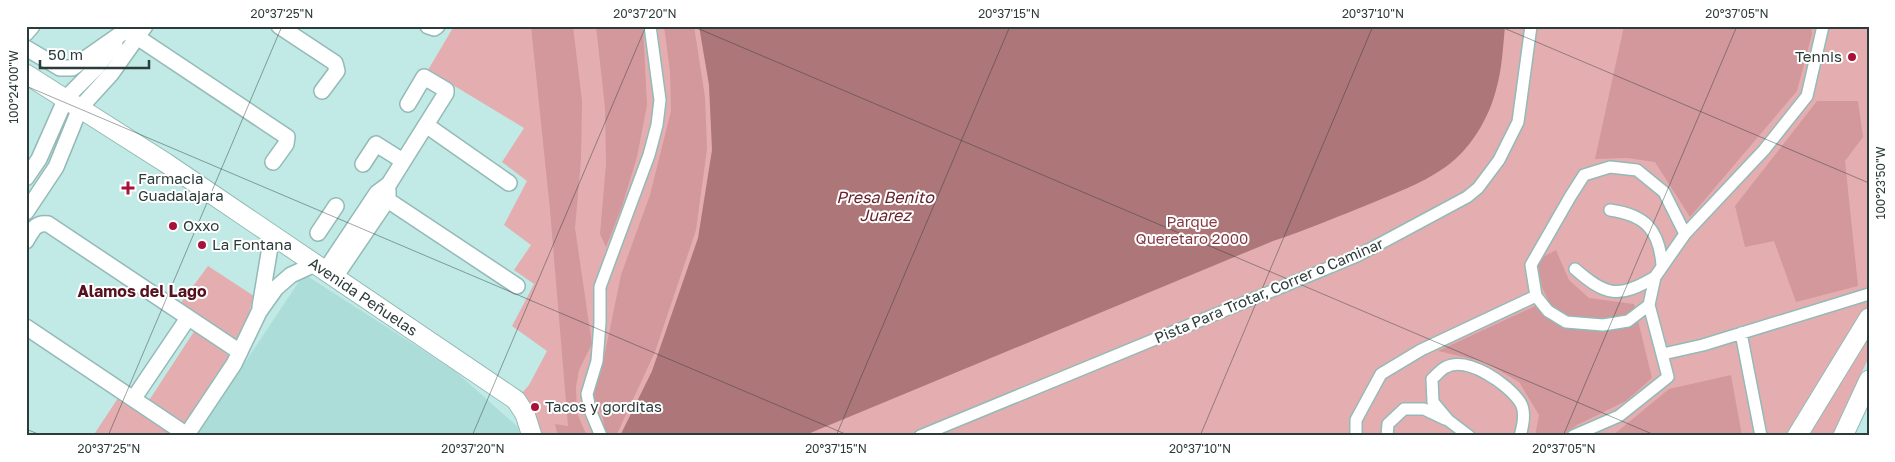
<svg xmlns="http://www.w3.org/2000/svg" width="1895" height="462" font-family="'Golos Text',sans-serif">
	<rect width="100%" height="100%" fill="#c1e9e5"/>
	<!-- built -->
	<path fill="#adddd8" d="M304 274 455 371 518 427 520 436H196Z"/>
	<!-- green -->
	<path fill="#e4aeb1" d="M454 26H1869V357L1832 436H531L516 400 529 385 547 351 512 326 534 284 514 270 531 245 504 225 527 181 502 162 524 128 428 70Z
		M208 266 254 296 239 347 177 308Z
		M195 330 232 358 187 429 146 405Z
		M122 392 186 436H93Z"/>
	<!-- forest -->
	<path fill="#d2989c" d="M531 26H573L582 101 581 160 575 228 592 344 579 370 576 387 577 413 587 436H558L555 424 568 426 550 210Z
		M596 26H643L647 105 637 157 622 206 606 247 600 234 606 164 605 108Z
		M664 26H694L705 97 707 149 696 230 655 352 616 436H605L603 418 592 393 601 372 621 275 650 195 671 111 670 72Z
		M1624 26H1811L1812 34 1797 91 1690 217 1655 162 1627 158 1595 159Z
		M1817 101H1858L1863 137 1845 161 1858 286 1796 302 1774 241 1745 247 1735 206Z
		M1556 250 1569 280 1589 298 1634 304 1652 378 1626 401 1577 425 1562 436H1535L1539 415 1519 382 1485 362 1438 351 1548 300 1542 287 1537 260Z
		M1731 375 1742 436H1612L1669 389Z"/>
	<!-- water -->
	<path fill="#ad7679" d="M699 26H1505C1503 47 1502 70 1496 90 1488 121 1468 153 1441 170 1420 184 1396 193 1372 203 1339 216 1307 230 1273 241L803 436H620L652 371 698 238 712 150 709 85Z"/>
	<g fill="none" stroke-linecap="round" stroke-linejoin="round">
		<!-- pedestrian casing -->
		<g stroke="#93bab6" stroke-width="14">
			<path id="pedestrian" d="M1610 167 1637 170 1664 192 1685 234 1655 277 1649 305 1628 321 1603 325 1566 322 1548 311 1536 296 1531 265 1570 197 1584 175Z
				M1610 210C1645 215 1659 229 1662 265
				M1685 234 1764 150 1807 96 1823 26
				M1575 269C1606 296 1619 299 1655 277
				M1741 333 1761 436
				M1663 354 1703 345 1869 294
				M601 436 590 410 587 394 597 361 600 323V287L649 155 657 125 660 100 650 26
				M920 436 1357 256 1467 197 1478 188 1499 160 1518 122 1531 26
				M1356 436V420L1381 374 1421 350 1536 296
				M1387 436 1388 424 1404 409H1424L1445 419
				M1469 436 1448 420 1433 402 1432 379C1436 376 1441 369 1446 367 1468 356 1508 384 1520 402 1526 411 1523 426 1520 436
				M1573 436 1619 416 1668 377 1649 305"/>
		</g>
		<!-- minor casing -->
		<g stroke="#93bab6" stroke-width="18">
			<path id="minor" d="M279 26 335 63 337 71 322 91
				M428 26 434 28 437 26
				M26 33 32 26
				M26 48 60 68H72L125 31 137 37 287 137 286 144 273 162
				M426 125 509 183
				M363 164 376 144 403 161
				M26 178 39 159 66 98 97 67 115 43
				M377 193 517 286
				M26 212 56 167 80 108 111 74 145 26
				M318 233 336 206
				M26 241C32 231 35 222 48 224L240 352
				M325 271 377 193 389 184 446 93V90L424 77 408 104
				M335 277 388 199V190
				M260 307 272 235
				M26 327 187 435
				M134 398 188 318
				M186 436 234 364 259 312 276 288 291 275 315 264"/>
		</g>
		<!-- tertiary casing -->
		<g stroke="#93bab6" stroke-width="21">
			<path id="tertiary" d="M26 74 166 163 516 400 525 414 532 436
				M1797 436 1869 318
				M1843 436 1869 380"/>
		</g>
		<!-- pedestrian -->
		<use href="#pedestrian" stroke="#fff" stroke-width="11"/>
		<!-- minor -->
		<use href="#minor" stroke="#fff" stroke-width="15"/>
		<!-- tertiary -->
		<use href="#tertiary" stroke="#fff" stroke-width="19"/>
	</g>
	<!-- ticks -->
	<path fill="none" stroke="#2c3c3a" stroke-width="1" stroke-opacity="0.45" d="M692 26 1657 436M1499 26 1869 183M26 86 850 436M26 429 43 436M108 436 282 26M472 436 646 26M836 436 1010 26M1200 436 1373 26M1563 436 1737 26"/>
	<!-- markers -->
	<g fill="#a81139" stroke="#fff" stroke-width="2">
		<circle cx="1852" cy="57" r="5"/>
		<path d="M125.5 180.5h5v5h5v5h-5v5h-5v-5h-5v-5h5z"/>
		<circle cx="173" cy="226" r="5"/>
		<circle cx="202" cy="245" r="5"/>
		<circle cx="535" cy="407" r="5"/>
	</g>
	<g text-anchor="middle" stroke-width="4" stroke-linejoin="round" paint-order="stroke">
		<!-- poi labels -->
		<g font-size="15" fill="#2c3c3a" stroke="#fff" text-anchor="start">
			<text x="1842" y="62" text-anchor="end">Tennis</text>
			<text x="138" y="184">Farmacia<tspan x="138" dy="17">Guadalajara</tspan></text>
			<text x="183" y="231">Oxxo</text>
			<text x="212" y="250">La Fontana</text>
			<text x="545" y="412">Tacos y gorditas</text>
		</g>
		<!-- park labels -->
		<g font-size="15" fill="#833a42" stroke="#fff">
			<text x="1192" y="227">Parque<tspan x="1192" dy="17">Queretaro 2000</tspan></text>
		</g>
		<!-- street labels -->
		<g font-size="15" fill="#2c3c3a" stroke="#fff">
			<text transform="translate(1269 291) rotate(-23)" y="5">Pista Para Trotar, Correr o Caminar</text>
			<text transform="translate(363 297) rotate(34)" y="5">Avenida Peñuelas</text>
		</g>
		<!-- water labels -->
		<g font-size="16" font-style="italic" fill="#67212b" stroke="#fff">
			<text x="885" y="203">Presa Benito<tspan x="885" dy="18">Juarez</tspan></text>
		</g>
		<!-- neighbourhood labels -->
		<g font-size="16" font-weight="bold" fill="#56111e" stroke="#fff">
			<text x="142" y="297">Alamos del Lago</text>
		</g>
	</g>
	<!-- border -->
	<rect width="1895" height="462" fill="none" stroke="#ffffff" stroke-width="55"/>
	<!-- scale -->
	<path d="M40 60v8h109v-8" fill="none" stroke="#2c3c3a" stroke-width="2.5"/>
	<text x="48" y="60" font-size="15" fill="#2c3c3a" stroke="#ffffff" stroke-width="4" paint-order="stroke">50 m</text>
	<rect x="28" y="28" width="1840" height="406" fill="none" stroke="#2c3c3a" stroke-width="2"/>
	<g font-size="12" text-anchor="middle" fill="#2c3c3a">
		<text x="282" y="18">20°37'25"N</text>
		<text x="645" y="18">20°37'20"N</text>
		<text x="1009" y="18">20°37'15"N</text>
		<text x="1373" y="18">20°37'10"N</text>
		<text x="1737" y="18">20°37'05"N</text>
		<text transform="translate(14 87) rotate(-90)" y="4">100°24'00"W</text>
		<text transform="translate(1881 183) rotate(-90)" y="4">100°23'50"W</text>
		<text x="109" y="453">20°37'25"N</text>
		<text x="473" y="453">20°37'20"N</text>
		<text x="836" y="453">20°37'15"N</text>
		<text x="1200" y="453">20°37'10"N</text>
		<text x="1564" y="453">20°37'05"N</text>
	</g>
</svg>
